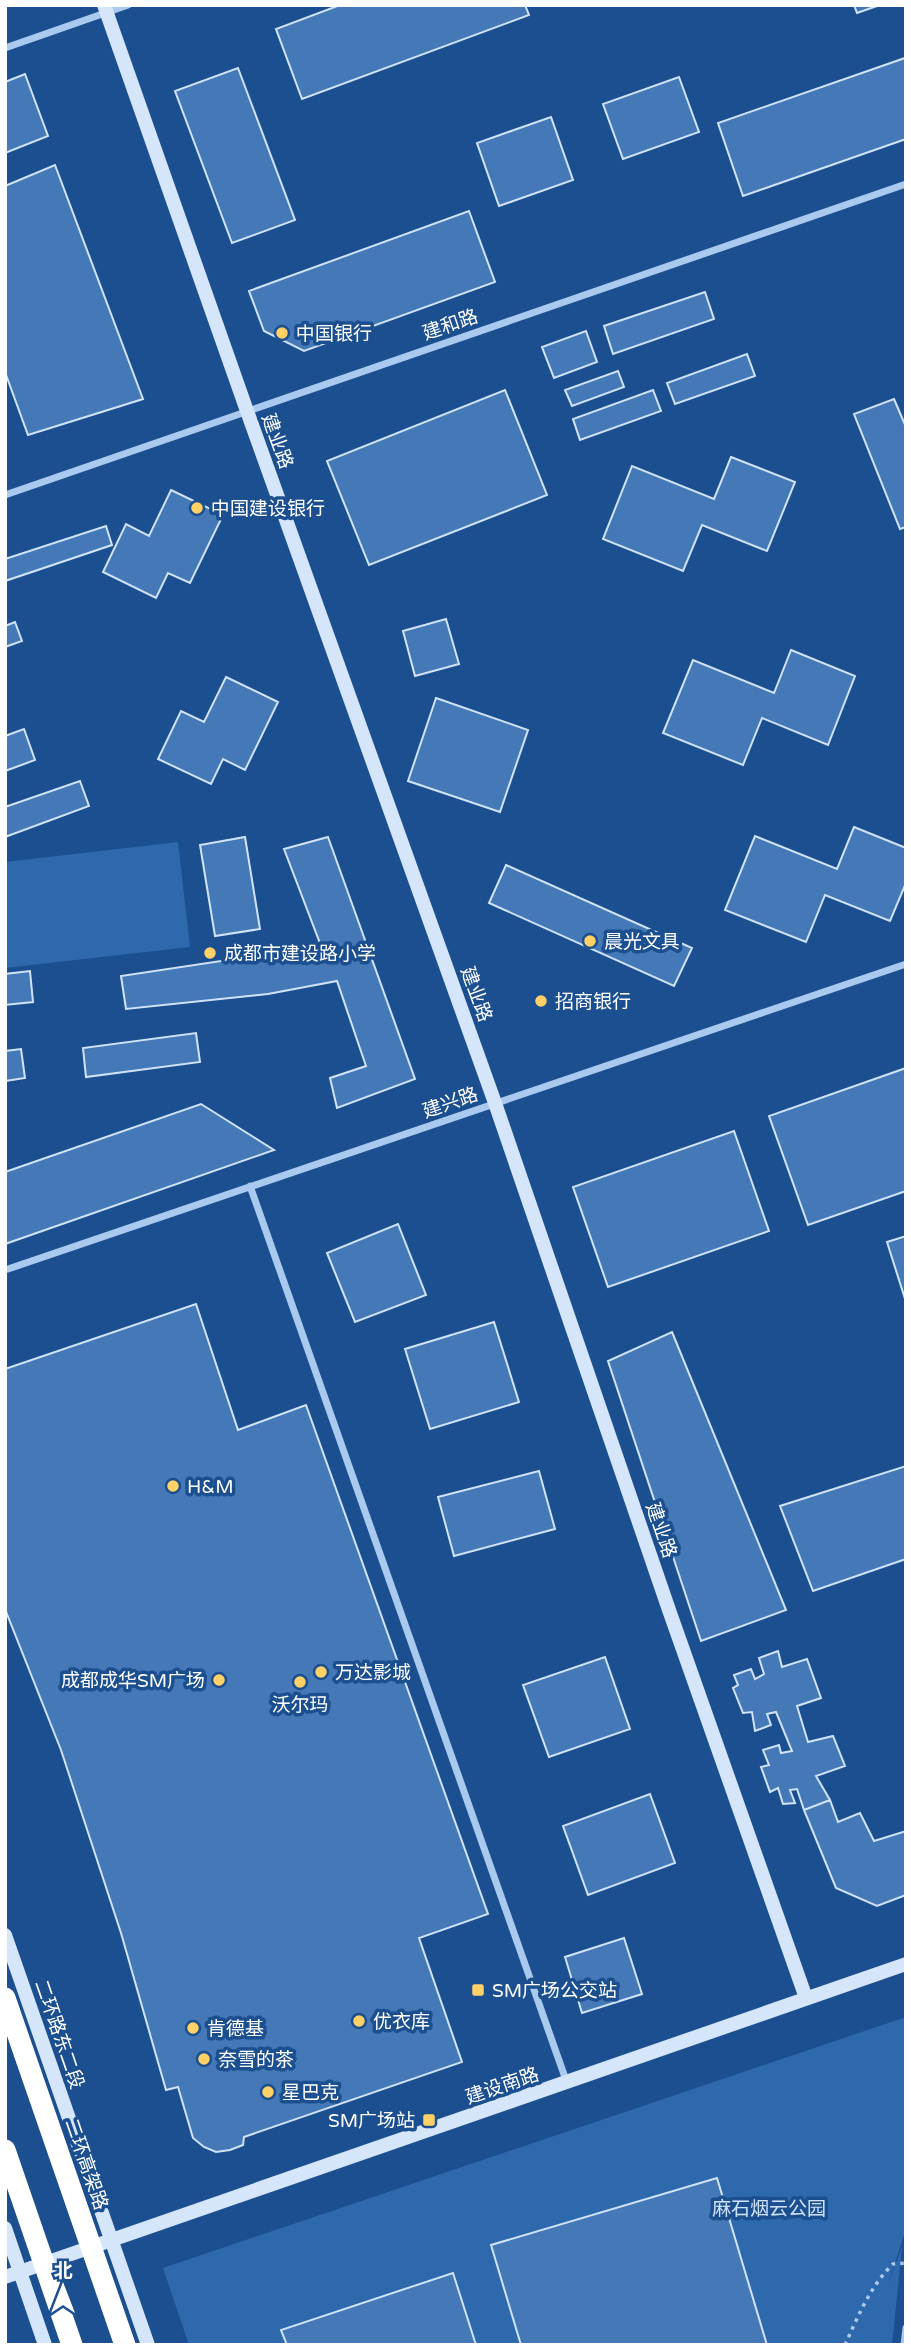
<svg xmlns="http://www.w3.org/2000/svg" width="911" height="2350" font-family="'Varela Round','Noto Sans SC',sans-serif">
	<rect width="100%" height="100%" fill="#1b4f8f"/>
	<!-- green -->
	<path fill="#2e69ad" d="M178 842 190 947 5 968V862Z
		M906 2017V2229L888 2285 902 2247 892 2345H189L163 2268Z"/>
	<!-- building -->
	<path fill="#4478b7" stroke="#cfe3fa" stroke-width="2" d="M340 5H525L529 15 302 99 276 29Z
		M854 5H880L857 13Z
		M905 58 906 139 743 196 718 123Z
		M238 68 295 220 232 243 175 91Z
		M25 74 48 136 5 153V82Z
		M679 77 699 132 623 159 603 104Z
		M551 117 573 180 499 206 477 143Z
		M55 165 143 399 28 435 5 372V186Z
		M469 211 495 282 304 351 264 331 249 291Z
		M705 292 714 319 613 354 604 326Z
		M586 331 597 362 554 378 542 347Z
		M747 354 755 376 675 404 667 383Z
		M618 371 624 387 572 406 565 390Z
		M505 390 547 495 369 565 327 461Z
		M653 390 661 411 580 440 573 419Z
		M894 399 906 427V527L900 529 854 414Z
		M731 457 795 482 767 551 702 525 683 571 603 539 632 466 714 499Z
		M171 490 223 515 190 583 168 573 156 598 103 572 126 524 149 536Z
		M106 526 112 545 5 581V559Z
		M446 619 459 664 415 676 403 631Z
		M15 622 22 641 5 647V626Z
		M791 650 855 676 828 745 762 718 743 765 663 733 693 660 774 693Z
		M226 677 278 702 245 770 223 759 211 784 158 759 181 711 204 722Z
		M436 698 528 730 500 812 408 781Z
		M24 729 35 760 5 771V736Z
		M80 781 89 806 5 837V807Z
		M854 827 906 848V883L890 921 825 895 806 942 725 910 755 836 837 869Z
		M245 837 260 929 215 936 200 845Z
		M328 837 415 1079 337 1108 330 1078 366 1066 337 981 268 994 126 1009 121 976 321 946 284 849Z
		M506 865 692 948 674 986 489 903Z
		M30 971 33 1002 5 1005V974Z
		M196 1033 200 1062 86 1077 83 1048Z
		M21 1049 25 1078 5 1081V1051Z
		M906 1068V1191L808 1225 769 1116Z
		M201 1104 274 1150 5 1244V1172Z
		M734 1131 769 1231 608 1287 573 1187Z
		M398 1224 426 1295 355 1322 327 1253Z
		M906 1236V1302L887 1242Z
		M196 1304 238 1430 306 1405 488 1914 419 1938 462 2062 244 2137 243 2145 230 2150 216 2152 204 2147 193 2138 178 2087 166 2090 121 1933 61 1750 5 1609V1369Z
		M494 1322 519 1402 430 1429 405 1349Z
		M672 1332 786 1610 701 1641 608 1361Z
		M906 1466V1559L813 1591 780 1506Z
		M539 1471 555 1529 454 1556 438 1497Z
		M778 1651 782 1667 807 1659 821 1698 797 1706 808 1742 833 1736 845 1766 816 1776 830 1800 804 1810 797 1789 790 1790 795 1803 783 1804 778 1788 770 1792 761 1767 769 1765 763 1750 779 1745 781 1753 792 1751 776 1712 767 1714 771 1725 755 1731 752 1712 743 1713 733 1688 738 1685 734 1675 751 1669 755 1679 764 1674 759 1658Z
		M605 1657 630 1729 549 1757 523 1685Z
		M650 1794 675 1863 588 1895 563 1826Z
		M830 1800 838 1822 860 1813 874 1841 906 1831V1895L877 1906 836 1888 804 1810Z
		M624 1938 642 1994 582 2013 565 1957Z
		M717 2178 767 2345H521L491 2245Z
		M453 2273 476 2345H287L281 2330Z"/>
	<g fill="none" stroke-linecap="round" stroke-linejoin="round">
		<!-- path -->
		<path stroke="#a9c9ee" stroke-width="3.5" stroke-dasharray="3.5 5" stroke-linecap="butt" d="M845 2345C858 2316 871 2285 893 2264L906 2263"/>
		<!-- street -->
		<path stroke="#a9c9ee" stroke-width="7" d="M5 48 128 5
			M5 495 906 184
			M250 1186 567 2083
			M5 1270 906 964
			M904 2345 906 2328"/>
		<!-- secondary -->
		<path stroke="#d6e6fa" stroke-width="14" d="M104 5 247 411 495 1103 669 1610 806 1998
			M5 1935 148 2345
			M5 2228 45 2345
			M5 2277 906 1964"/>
		<!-- highway-bridge -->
		<path stroke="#fff" stroke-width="21" d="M5 1998 125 2345
			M5 2150 72 2345"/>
	</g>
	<!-- markers -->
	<g fill="#ffd166" stroke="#1b4f8f" stroke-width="2.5">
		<circle cx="282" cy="333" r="7"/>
		<circle cx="197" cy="508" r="7"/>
		<circle cx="590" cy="941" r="7"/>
		<circle cx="210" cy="953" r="7"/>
		<circle cx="541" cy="1001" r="7"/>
		<circle cx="173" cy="1486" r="7"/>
		<circle cx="321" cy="1672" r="7"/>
		<circle cx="219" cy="1680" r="7"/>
		<circle cx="300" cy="1682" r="7"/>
		<rect x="471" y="1983" width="14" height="14" rx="3.5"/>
		<circle cx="359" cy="2021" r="7"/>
		<circle cx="193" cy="2028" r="7"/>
		<circle cx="204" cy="2059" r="7"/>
		<circle cx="268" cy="2092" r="7"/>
		<rect x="422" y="2113" width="14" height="14" rx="3.5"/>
	</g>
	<g text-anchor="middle" stroke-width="7" stroke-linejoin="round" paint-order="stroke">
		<!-- street labels -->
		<g font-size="19" fill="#fff" stroke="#1b4f8f">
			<text transform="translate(450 324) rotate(-19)" y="7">建和路</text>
			<text transform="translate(278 441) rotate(70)" y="7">建业路</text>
			<text transform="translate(477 994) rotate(70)" y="7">建业路</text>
			<text transform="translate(450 1102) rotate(-19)" y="7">建兴路</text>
			<text transform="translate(662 1530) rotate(71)" y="7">建业路</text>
			<text transform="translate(60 2034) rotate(71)" y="7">二环路东二段</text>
			<text transform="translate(502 2085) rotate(-19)" y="7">建设南路</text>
			<text transform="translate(87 2164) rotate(71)" y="7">二环高架路</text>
		</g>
		<!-- poi labels -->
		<g font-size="19" fill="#fff" stroke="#1b4f8f" text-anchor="start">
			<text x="296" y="340">中国银行</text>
			<text x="211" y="515">中国建设银行</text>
			<text x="604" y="948">晨光文具</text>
			<text x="224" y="960">成都市建设路小学</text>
			<text x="555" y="1008">招商银行</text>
			<text x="187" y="1493">H&amp;M</text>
			<text x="335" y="1679">万达影城</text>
			<text x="205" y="1687" text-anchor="end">成都成华SM广场</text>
			<text x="300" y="1711" text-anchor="middle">沃尔玛</text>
			<text x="492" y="1997">SM广场公交站</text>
			<text x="373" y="2028">优衣库</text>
			<text x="207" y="2035">肯德基</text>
			<text x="218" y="2066">奈雪的茶</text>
			<text x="282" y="2099">星巴克</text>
			<text x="415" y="2127" text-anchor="end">SM广场站</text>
		</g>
		<!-- park labels -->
		<g font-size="19" fill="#cfe3fa" stroke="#1b4f8f">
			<text x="769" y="2215">麻石烟云公园</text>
		</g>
	</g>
	<!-- border -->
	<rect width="911" height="2350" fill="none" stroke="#ffffff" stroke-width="14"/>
	<!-- north arrow -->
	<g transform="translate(63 2287)" stroke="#1b4f8f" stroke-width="5" paint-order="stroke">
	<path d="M0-5L12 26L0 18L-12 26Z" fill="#ffffff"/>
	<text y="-10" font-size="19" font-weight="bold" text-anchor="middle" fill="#ffffff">北</text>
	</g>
</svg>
